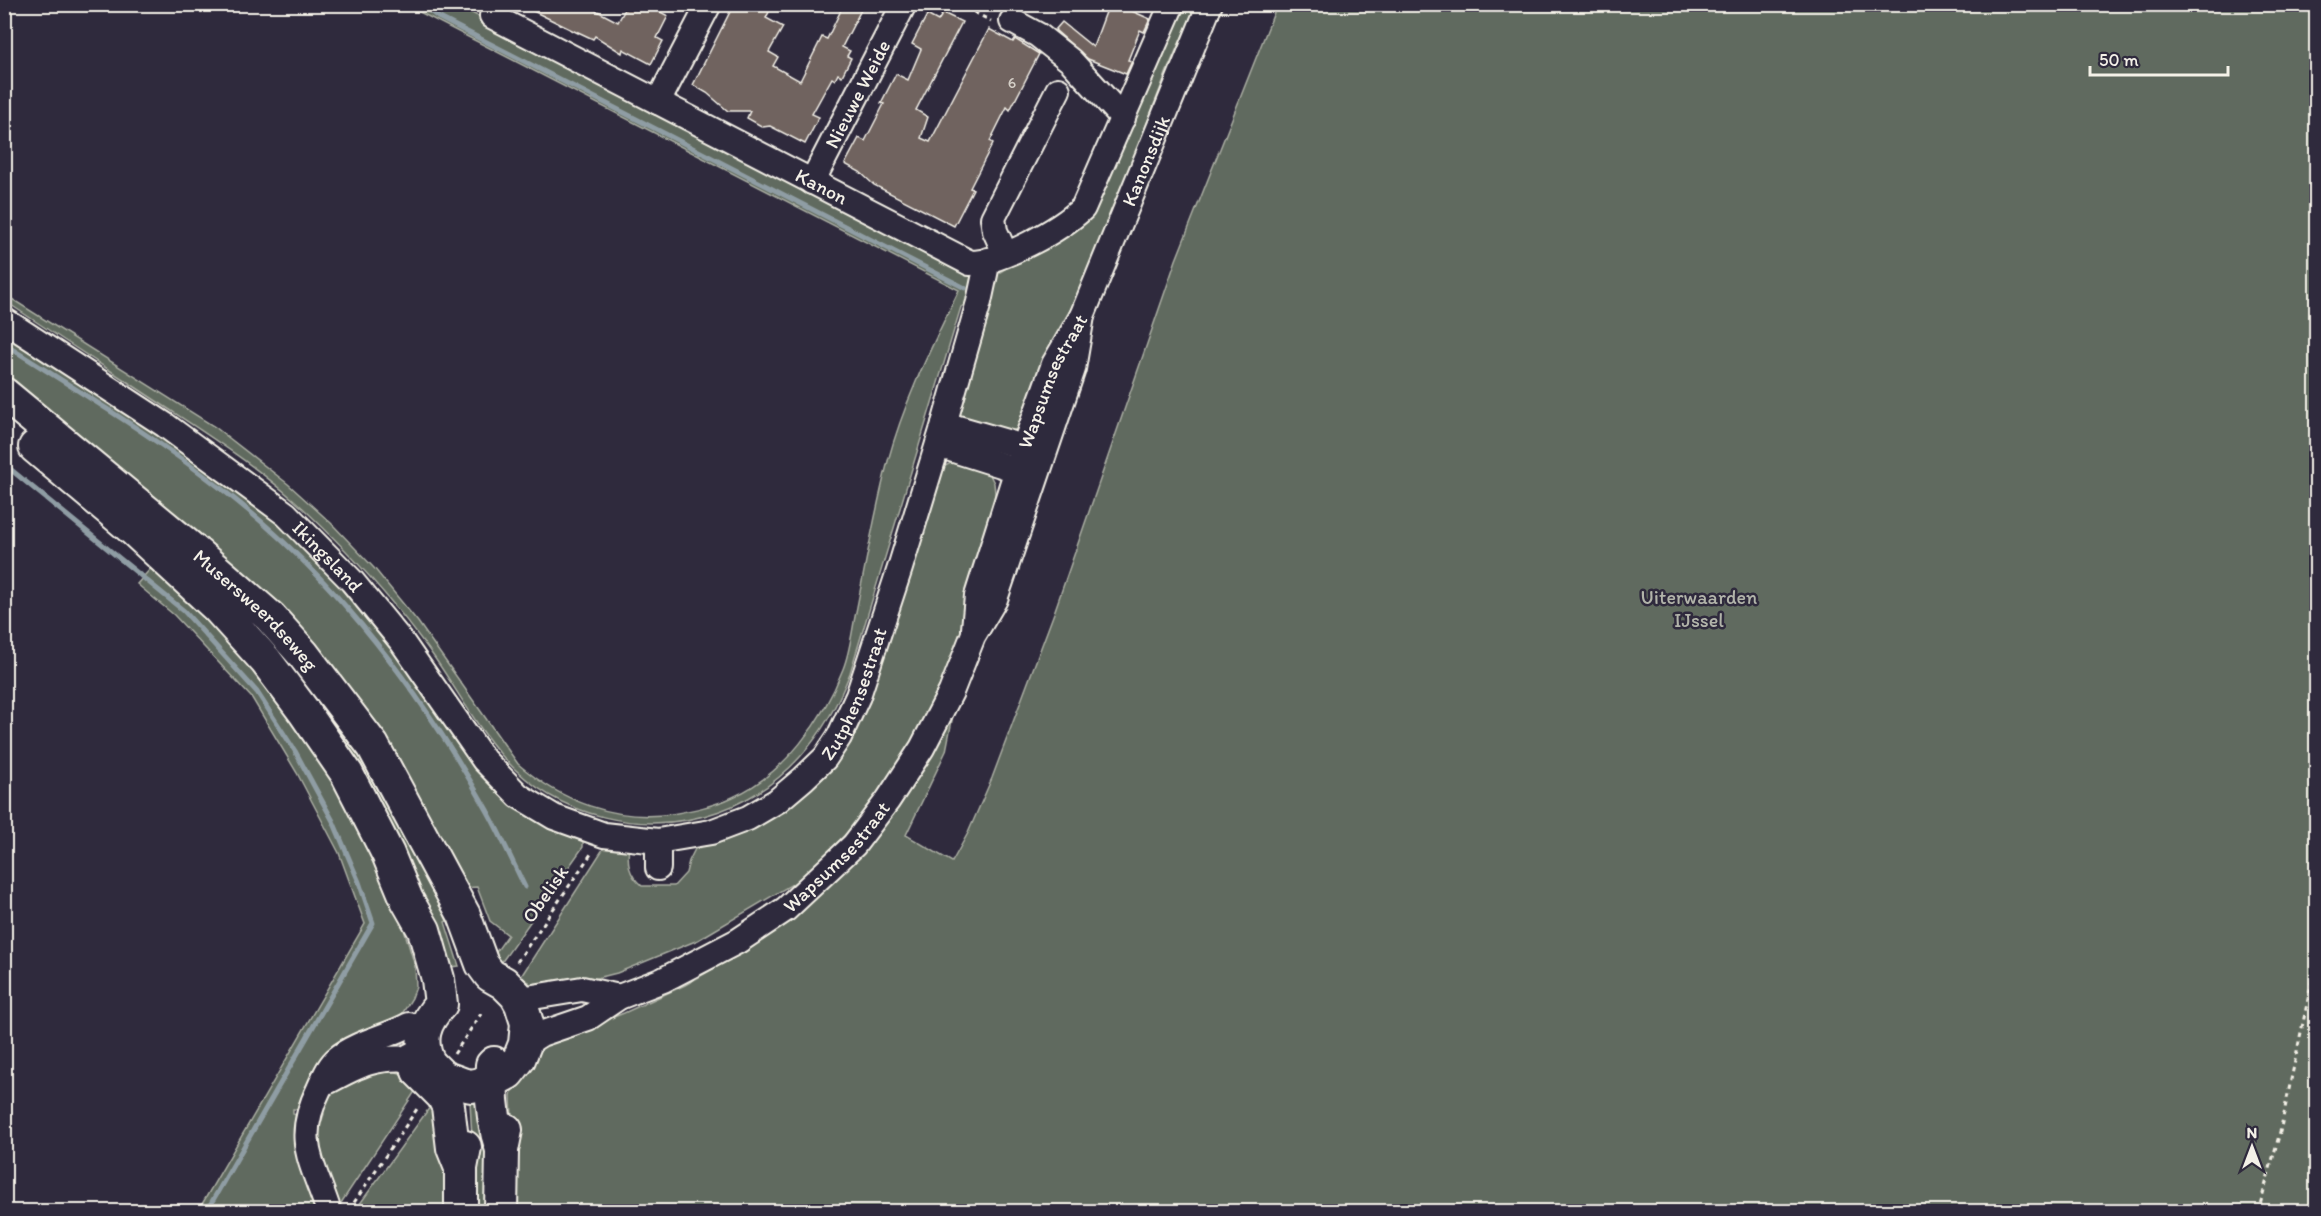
<svg xmlns="http://www.w3.org/2000/svg" width="2321" height="1216" font-family="Itim,sans-serif">
	<rect width="100%" height="100%" fill="#2f2a3d"/>
	<filter id="ink" filterUnits="userSpaceOnUse"><feTurbulence type="fractalNoise" baseFrequency=".0167" numOctaves="2"/><feDisplacementMap in="SourceGraphic" scale="12" xChannelSelector="R" yChannelSelector="G"/><feConvolveMatrix kernelMatrix="1 2 1 2 8 2 1 2 1" color-interpolation-filters="sRGB"/></filter>
	<g filter="url(#ink)">
		<!-- green -->
		<path fill="#616a5e" stroke="#aaaea3" stroke-width="1.5" d="M406 5H458L457 8 468 11 832 200 835 207 954 269 962 267 973 274 974 298 961 307 850 673C826 736 784 788 720 811 645 838 558 818 504 758 473 723 452 680 424 643 389 596 350 553 308 513 264 471 214 439 164 406 111 371 57 336 5 301L4 294 215 427 288 484 331 523 374 568 418 622 518 764C561 801 615 822 672 814 693 810 714 806 733 797 784 774 823 721 843 669 850 652 852 630 856 612 866 562 875 511 888 461 904 401 932 346 959 290Z
			M1178 5H1196L1167 71 1093 263 1025 424 1009 433 963 428 954 408 997 274 1076 223Z
			M1277 5H2316V1211L512 1212 513 1146 511 1096 513 1085 536 1048 624 1013 685 985 744 951 804 908 858 856 894 812 928 762 953 715 946 751 906 835 952 862 968 833 992 778 1054 613 1176 260Z
			M4 328 196 454 320 557 438 702 583 841V847L501 963 494 955 508 935 490 921 477 887 462 888 376 731 5 387Z
			M953 462 982 468 990 475 994 483 995 493 991 526 986 546 956 652 925 719 891 777 855 824 806 876 698 940 617 973 573 984 527 987 529 982 520 978 605 846H629C627 863 628 874 642 886H674L686 873 689 861 695 849 703 846 708 839 809 782 943 467Z
			M159 559 177 575 334 770 402 923 415 966 416 987 412 998 402 1014 395 1022 310 1081 298 1109H293V1114L297 1115 320 1211H198L365 924 339 853 297 773 252 698 174 615 137 584Z
			M296 662 347 729 427 872 447 921 445 922 459 966 450 967 320 708 290 666Z
			M389 1069 410 1077 406 1082 416 1090 337 1209 317 1155V1119L322 1120 324 1114 318 1112C342 1076 350 1079 389 1069Z
			M484 1101 487 1127V1211H476L470 1102Z
			M430 1107 435 1118 441 1116 449 1211 354 1212Z"/>
		<g fill="none" stroke-linecap="round" stroke-linejoin="round">
			<!-- stream -->
			<path stroke="#8f9da4" stroke-width="5" d="M421 4 438 17 965 288
				M4 344C78 391 154 436 223 490 334 576 419 688 487 810 501 835 512 861 525 887
				M4 464 184 611 257 692 295 751 333 821 359 882 373 923 206 1212"/>
		</g>
		<!-- building -->
		<path fill="#70635f" stroke="#f4f1e8" stroke-width="1.5" d="M519 4H584L618 22 628 4H646L668 16 657 38 663 41 651 64 623 49 622 53 595 36 593 39 578 32V33Z
			M734 4H773L766 18 783 27 769 52 778 57 773 66 800 81 822 37 827 39 844 4H864L842 47 850 51 847 56 851 58 842 76 838 74 835 80 832 78 812 114 819 117 805 144 770 126 763 127 747 118 750 111H728L707 93 693 85Z
			M1109 4H1116L1150 19 1144 32 1140 30 1128 60 1132 61 1126 74 1088 59 1055 30 1062 22 1093 47Z
			M943 13 962 22 916 110 928 117 921 138 930 142 989 29 1013 42 1015 39 1039 54 1010 110 1007 107 990 141 993 143 970 188 973 189 954 226 874 185 860 172 845 164 859 138 865 141 884 104 881 103 896 74 908 80 921 49 912 44 927 15 938 21Z"/>
		<g fill="none" stroke-linecap="round" stroke-linejoin="round">
			<!-- minor casing -->
			<g stroke="#f4f1e8" stroke-width="28">
				<g id="minor">
					<path id="s1" d="M497 4 492 16 970 263C1001 263 1061 229 1083 208L1172 4"/>
					<path d="M1012 21 1038 35 1071 61 1123 118"/>
					<path d="M658 102 709 4"/>
					<path id="s2" d="M812 182 904 4"/>
					<path d="M1005 253 995 231 993 218 1058 90"/>
					<path id="s3" d="M4 320 165 425 286 514 352 581 402 642 484 760 519 796 554 817 604 835 658 841 711 832 748 818 777 801 803 779 825 758 839 737 858 696 900 568 944 424 979 302 988 260"/>
					<path d="M944 424 1024 447 1036 459"/>
					<path d="M938 445 1017 470 1033 467"/>
					<path id="s4" d="M974 629 977 596 1024 447 1054 364 1082 316 1210 4"/>
					<path d="M658 868V841"/>
					<path d="M516 995 527 998 582 989 619 997"/>
					<path id="s5" d="M525 1044 541 1034 588 1018 619 997 663 980 738 941 786 909 854 845 888 800 922 748 951 692 973 636 995 599 1073 369 1082 316"/>
					<path d="M329 1081C360 1064 376 1056 412 1059"/>
					<path d="M329 1212C313 1162 293 1141 319 1089 324 1078 329 1065 338 1058 355 1043 387 1037 409 1025"/>
				</g>
			</g>
			<!-- major casing -->
			<g stroke="#f4f1e8" stroke-width="36">
				<g id="major">
					<path id="s6" d="M4 394 194 551 270 617 303 654 373 746 464 915 482 964 490 975 504 983 516 995 521 1004 527 1023 525 1044 519 1059 508 1073 491 1082 471 1086 462 1084 443 1077 429 1063 412 1059"/>
					<path d="M35 447 135 531 217 607 266 661 305 713 347 774 388 854 407 900 424 930 438 979 441 1004C424 1022 418 1040 429 1063"/>
					<path d="M494 1063 492 1065C490 1093 493 1123 502 1150"/>
					<path d="M418 1071 443 1096 448 1106 453 1148 461 1168"/>
					<path d="M461 1212V1168L465 1147"/>
					<path d="M501 1212 502 1150 506 1130"/>
				</g>
			</g>
			<!-- path -->
			<path stroke="#f4f1e8" stroke-width="3" stroke-dasharray="4.5 4.5" stroke-linecap="butt" d="M958 4 991 21
				M517 962 593 851
				M454 1054 481 1014
				M349 1210 419 1106
				M2258 1212 2280 1132 2316 961"/>
			<!-- minor -->
			<use href="#minor" stroke="#2f2a3d" stroke-width="24"/>
			<!-- major -->
			<use href="#major" stroke="#2f2a3d" stroke-width="32"/>
		</g>
	</g>
	<g text-anchor="middle" stroke-width="5" stroke-linejoin="round" paint-order="stroke">
		<!-- number labels -->
		<g font-size="16" fill="#d3cec6">
			<text x="1012" y="88">6</text>
		</g>
		<!-- street labels -->
		<g font-size="20" fill="#f4f1e8" stroke="#2f2a3d">
			<text dy="7" stroke="none"><textPath href="#s2" startOffset="99">Nieuwe Weide</textPath></text>
			<text dy="7" stroke="none"><textPath href="#s4" startOffset="501">Kanonsdijk</textPath></text>
			<text dy="7" stroke="none"><textPath href="#s1" startOffset="384">Kanon</textPath></text>
			<text dy="7" stroke="none"><textPath href="#s4" startOffset="261">Wapsumsestraat</textPath></text>
			<text dy="7" stroke="none"><textPath href="#s3" startOffset="402">Ikingsland</textPath></text>
			<text dy="7" stroke="none"><textPath href="#s6" startOffset="332">Musersweerdseweg</textPath></text>
			<text dy="7" stroke="none"><textPath href="#s3" startOffset="1120">Zutphensestraat</textPath></text>
			<text dy="7" stroke="none"><textPath href="#s5" startOffset="368">Wapsumsestraat</textPath></text>
			<text transform="translate(545 894) rotate(-55)" y="7">Obelisk</text>
		</g>
		<!-- park labels -->
		<g font-size="20" fill="#b2b4aa" stroke="#2f2a3d">
			<text x="1699" y="604">Uiterwaarden<tspan x="1699" dy="23">IJssel</tspan></text>
		</g>
	</g>
	<!-- margin -->
	<rect width="2321" height="1216" fill="none" stroke="#2f2a3d" stroke-width="24"/>
	<rect x="12" y="12" width="2297" height="1192" fill="none" stroke="#f4f1e8" stroke-width="2" filter="url(#ink)"/>
	<!-- north arrow -->
	<g transform="translate(2252 1147)" stroke="#2f2a3d" stroke-width="4.5" paint-order="stroke">
	<path d="M0-4.5L10 22L0 15L-10 22Z" fill="#f4f1e8"/>
	<text y="-9" font-size="16" font-weight="bold" text-anchor="middle" fill="#f4f1e8">N</text>
	</g>
	<!-- scale -->
	<path d="M2090 66v9h138v-9" fill="none" stroke="#f4f1e8" stroke-width="3"/>
	<text x="2099" y="66" font-size="18" fill="#f4f1e8" stroke="#2f2a3d" stroke-width="4.5" paint-order="stroke">50 m</text>
</svg>
